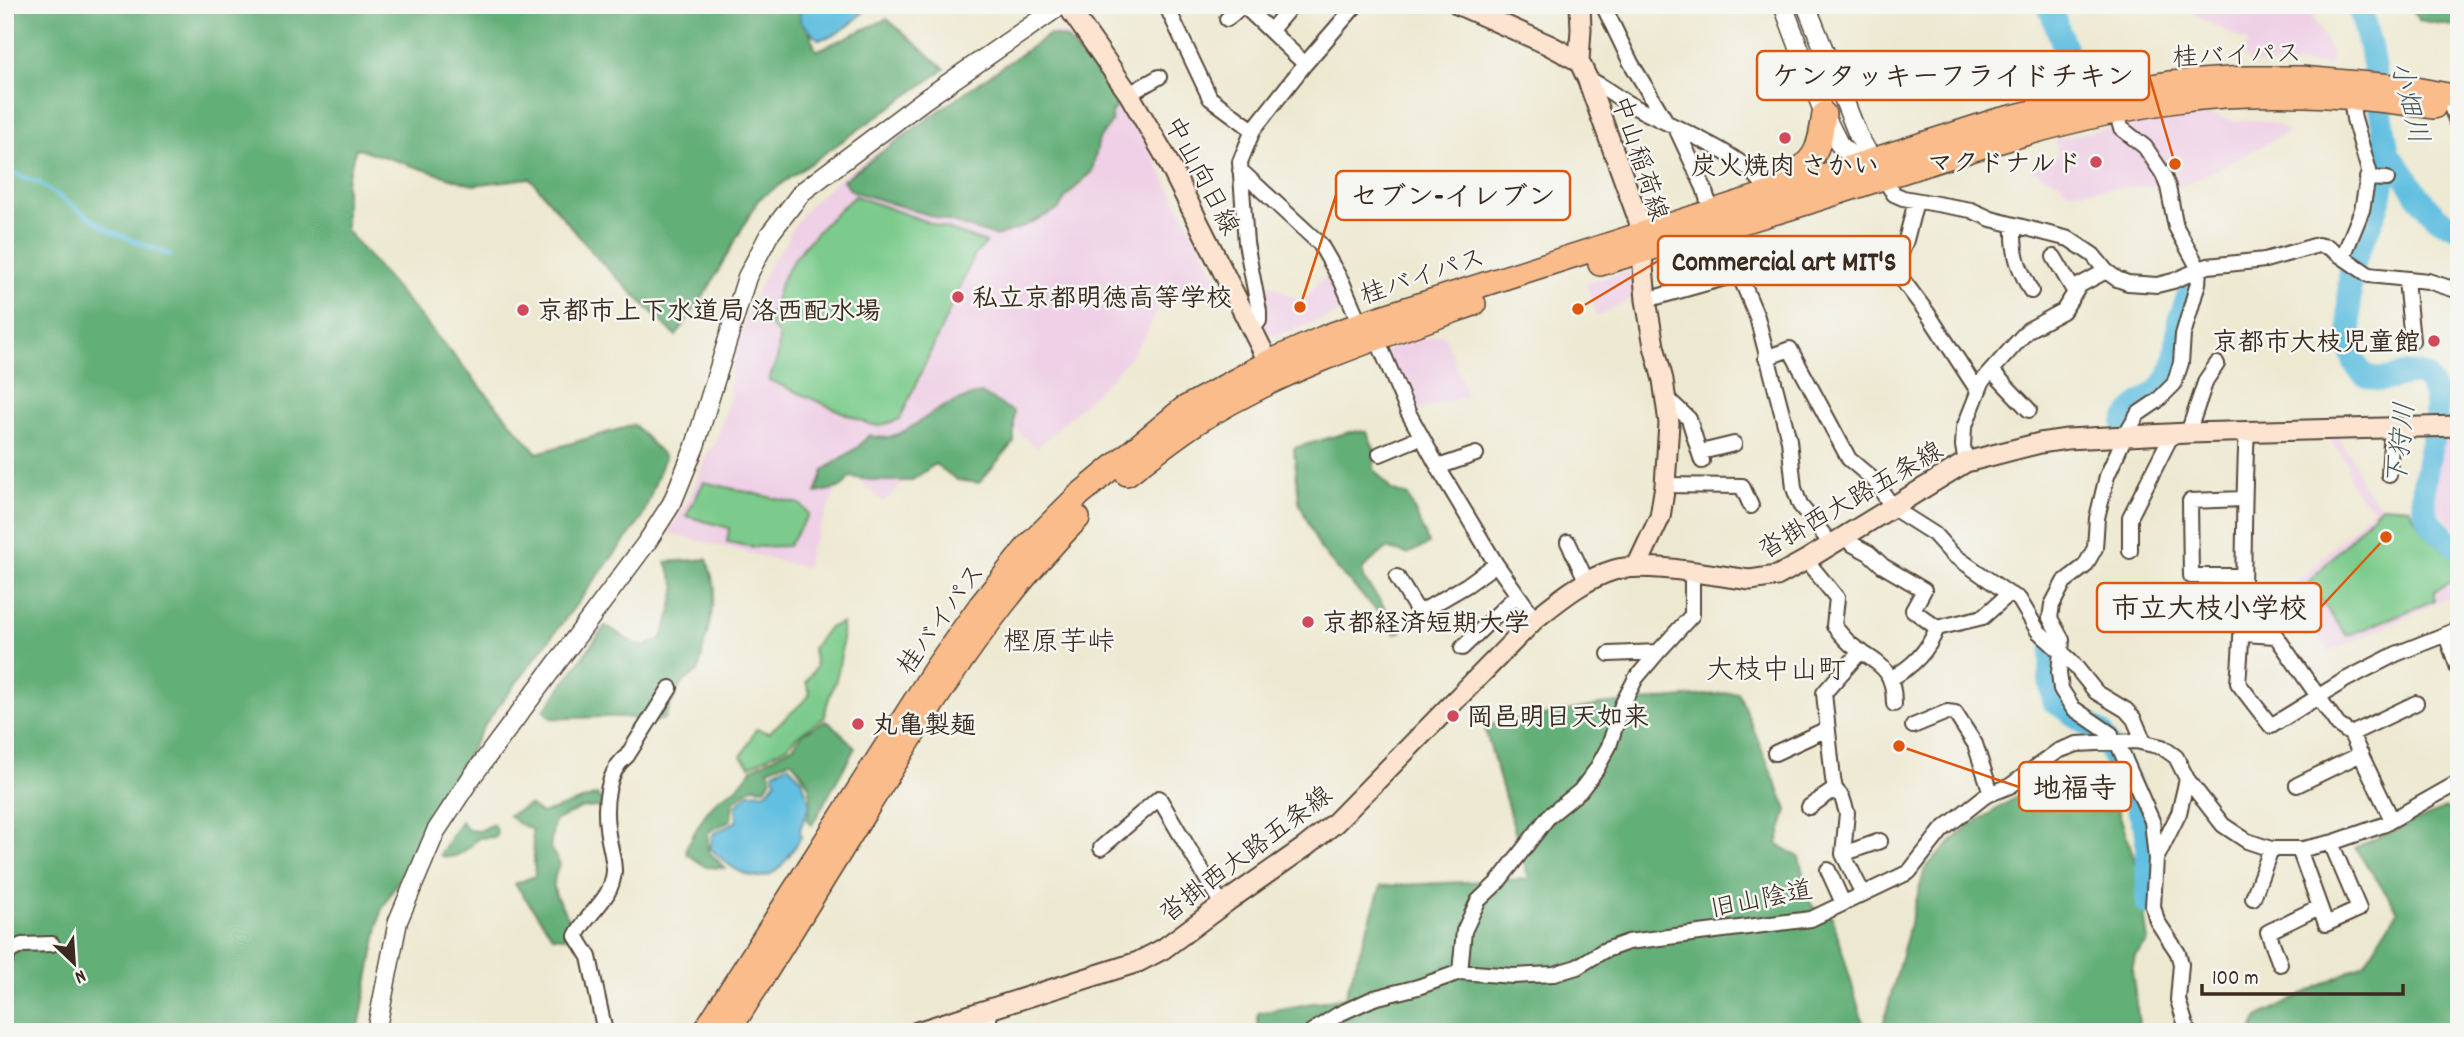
<svg xmlns="http://www.w3.org/2000/svg" width="2464" height="1037" font-family="Dekko,'Klee One',sans-serif">
	<rect width="100%" height="100%" fill="#f6f6f2"/>
	<filter id="ink" filterUnits="userSpaceOnUse"><feTurbulence type="fractalNoise" baseFrequency=".0143" numOctaves="2"/><feDisplacementMap in="SourceGraphic" scale="14" xChannelSelector="R" yChannelSelector="G"/><feConvolveMatrix kernelMatrix="1 2 1 2 8 2 1 2 1" color-interpolation-filters="sRGB"/></filter>
	<filter id="wash" filterUnits="userSpaceOnUse"><feTurbulence type="fractalNoise" baseFrequency=".00686" numOctaves="4" result="noise"/><feDisplacementMap in="SourceGraphic" scale="28" xChannelSelector="R" yChannelSelector="G"/><feGaussianBlur stdDeviation="1.57" result="paint"/><feColorMatrix in="noise" values="0 0 0 0 0 0 0 0 0 0 0 0 0 0 0 0 0 1.4 0 .05"/><feComposite in="paint" operator="in"/></filter>
	<g filter="url(#wash)">
		<rect width="100%" height="100%" fill="#ede9d1"/>
		<!-- built -->
		<path fill="#efd0e6" d="M2184 5H2306L2331 50 2330 64H2248V59H2245V48L2250 43 2205 21Z
			M1050 32 1068 35 1125 104 1225 292 1221 301 1166 285 1147 332 1133 353 1109 380 1037 448 1016 430 966 483 932 454 884 502 846 469 810 549 807 568 668 533 689 499 708 452 715 445 730 397V375L746 320 756 292 773 260 789 239 790 231 810 205 840 178Z
			M2175 115H2217V117L2236 121 2260 120 2273 123 2289 132 2194 181 2173 189 2124 125Z
			M2111 127 2143 154 2160 183 2154 186 2068 191 2057 181 2031 170 2058 155 2056 140Z
			M1637 267 1639 295 1597 317 1586 284Z
			M1334 276 1341 313 1276 336 1265 333 1257 282 1261 280 1303 303 1322 278 1330 281Z
			M1444 334 1467 396 1412 412 1386 351 1406 343Z
			M2337 434 2356 465 2360 482 2379 504 2413 507 2422 528 2438 546 2459 558V593L2330 652 2293 601 2273 604 2373 509 2351 486 2347 463 2326 435Z
			M2459 434V530L2433 507 2427 482 2442 446 2444 435Z"/>
		<!-- green -->
		<path fill="#7bcb8c" stroke="#5b7a55" stroke-width="2" d="M855 196 986 243 974 256 900 419 879 426 869 424 769 380 778 356 779 335 769 324C773 308 777 290 784 276 796 251 833 214 855 196Z
			M704 482 800 504 809 514 788 546 752 547 727 542 729 528 686 516Z
			M2381 506 2409 508C2423 534 2433 545 2459 560 2459 582 2451 582 2434 591V600L2347 636 2308 583Z
			M842 623C843 642 841 661 836 679 832 693 825 703 825 717L798 735 788 746 750 766 741 756C748 748 750 738 756 729L769 733C782 719 798 709 810 694L806 682 816 667 813 648 828 628Z"/>
		<!-- forest -->
		<path fill="#64af78" stroke="#506c4b" stroke-width="2" d="M5 5H800L816 51 887 19 945 69 758 200 708 289 676 336 599 260 530 178 473 185 356 148 346 182V230L537 453 634 425 665 457 642 518 485 724 381 911 358 1032H5Z
			M2409 5H2459V27L2419 20Z
			M1049 35 1066 38 1121 103 1111 112 1112 122 1099 139 1092 171 1066 197 1059 209 1020 228 996 236 851 191 843 180 968 90Z
			M981 393 1014 412V442L979 483 957 480 935 464 911 481H878L850 477 842 487 816 493 824 470 858 447 869 435C893 445 914 424 934 412 948 403 965 398 981 393Z
			M1353 431 1367 432 1375 451 1374 469 1391 490 1408 496 1429 544 1407 554 1387 548 1363 568V578L1402 631 1395 634 1388 622 1337 569 1319 547 1299 502 1294 448Z
			M707 559 715 588 711 616 698 672C678 681 673 699 665 718 647 727 641 718 623 717 599 716 575 719 551 718L544 711 605 626C620 632 627 643 644 647L661 639 669 620 676 587 666 562Z
			M1738 692 1787 810 1777 844 1799 857 1811 905 1832 916 1865 1030 1883 1025 1925 868 1966 828 2064 768 2115 801 2138 870 2148 941 2135 956 2132 970 2140 1032H1258V1013L1345 997 1381 886 1529 879 1484 726 1600 705Z
			M825 721 832 724 855 748 812 825 807 821C815 791 811 784 791 760L768 769 771 779 765 788 752 787 733 802 731 820 708 832V851L725 868 706 867 687 854 686 848 704 816 717 800 737 788 753 768 794 746 802 734Z
			M597 795 604 803 600 807 581 808 554 821 550 848 560 864C540 900 576 909 571 938L553 936 515 884 535 876 532 829 517 823 509 815 529 805 541 814Z
			M2445 808 2459 814V1032H2251L2258 1017 2365 963 2398 911 2355 848Z
			M461 821 468 830 480 831 493 824 497 831 496 837 478 838C468 849 455 862 440 855Z"/>
		<!-- water -->
		<path fill="#62bfe0" stroke="#4e747f" stroke-width="2" d="M800 5H870C857 19 838 38 818 39L800 21Z
			M788 765 802 779 810 805 800 829 801 837C794 847 787 861 778 869 755 890 726 864 710 848L713 834 737 821 736 805 749 793 766 792 776 781 773 772Z"/>
		<g fill="none" stroke-linecap="round" stroke-linejoin="round">
			<!-- stream -->
			<path stroke="#62bfe0" stroke-width="4.5" d="M5 170 39 183 112 232 170 255"/>
			<!-- river -->
			<path stroke="#62bfe0" stroke-width="24" d="M2049 5 2069 60 2078 73
				M2359 5 2370 46 2388 155C2407 173 2417 201 2438 218 2444 222 2452 225 2459 228
				M2388 155C2384 168 2384 183 2380 197 2374 222 2357 246 2351 271 2348 285 2349 343 2353 357 2354 363 2359 371 2364 374 2385 389 2403 367 2425 376 2428 382 2433 388 2435 395 2443 432 2412 488 2428 518 2434 530 2448 539 2459 548
				M2124 424 2134 409 2160 390 2169 376 2175 363 2179 321 2192 287
				M2048 624 2054 637 2050 680 2054 701 2101 733 2133 793 2147 832 2148 904"/>
		</g>
	</g>
	<g filter="url(#ink)">
		<g fill="none" stroke-linecap="round" stroke-linejoin="round">
			<!-- minor casing -->
			<g stroke="#564739" stroke-width="18">
				<path id="minor" d="M1166 5 1210 98 1253 130
					M1603 5 1631 63 1667 123
					M1227 19 1243 5 1305 64
					M1271 30 1292 5
					M1587 78C1600 84 1611 93 1624 101 1660 123 1747 153 1765 188
					M2105 78 2121 128 2145 147 2163 174 2168 187 2176 227 2199 269 2198 283 2183 335 2181 363 2174 384 2157 401 2138 414 2125 436 2107 476 2097 518 2095 548 2085 566 2064 582 2052 605 2050 618 2062 640 2059 673 2061 689 2073 708 2111 734V742
					M1129 94 1159 77
					M2453 96 2452 109 2459 129
					M1676 128 1704 188 1711 211
					M1240 170 1320 244 1342 282 1360 324
					M2367 178 2387 179
					M1884 179 1894 194 1903 198 1971 210 1991 219 2069 239 2093 255 2106 271 2117 279 2128 283 2157 285 2173 281 2208 266 2265 260 2318 245 2328 247 2369 275 2428 281 2459 291
					M1916 201 1906 240 1895 270 1928 314 1978 391
					M1725 219 1739 274 1757 317 1789 440 1794 488 1800 505 1832 545
					M2014 226C2013 254 2018 267 2031 291
					M2054 257 2074 291
					M2343 257 2362 210 2369 171 2354 119 2350 92
					M2406 280 2412 341
					M1646 300 1739 274
					M1253 328 1259 321V311L1246 243 1240 162 1253 130 1305 64 1356 5
					M1374 332 1408 412 1442 474 1496 564 1535 619
					M1766 358 1790 349 1849 459 1875 481 1893 508 1934 534 1952 554 2009 594 2019 599 2038 631 2071 661 2096 692 2126 710 2134 719 2144 742
					M1992 371 2029 410
					M1667 398 1689 419 1702 461
					M2247 430C2242 515 2246 599 2238 683L2271 726 2345 680 2396 654 2459 629
					M2188 433 2206 380 2217 364
					M1701 452 1734 444
					M1380 454 1421 437
					M1966 462 1963 446 1964 428 1983 380 2028 330 2063 311 2080 285 2106 271
					M1438 467 1476 454
					M2389 475 2392 427
					M1665 485 1742 486 1751 506
					M2243 499 2190 501 2191 576H2243
					M1845 537 1852 544 1869 553 1883 566 1924 590 1913 610 1937 628
					M1568 542 1587 582
					M2130 551V517L2172 434
					M1806 560 1837 598 1834 626C1840 633 1846 641 1854 647 1880 665 1894 668 1894 704
					M1397 577 1419 613 1467 585 1496 564
					M2243 634 2276 636 2338 725 2351 734 2392 820
					M2446 635 2459 671
					M1462 648 1517 595
					M1861 651 1824 693 1833 779 1835 789 1842 797 1847 813 1843 854 1863 894
					M1609 654 1658 652 1692 615V573
					M1891 678C1913 667 1928 651 1937 628L1983 617 2009 594
					M1913 726 1947 712 1955 713 1975 744 1991 793
					M2351 734 2416 703
					M2117 742 2152 821 2156 859
					M1775 753 1827 729
					M2187 779 2179 813 2156 859 2153 906 2157 921 2178 953 2181 964 2178 1000 2188 1032
					M2297 785 2361 754
					M1809 807 1835 789
					M1101 848 1159 798 1222 905
					M2299 849 2326 924 2359 909 2331 843
					M1843 854 1880 841
					M1828 870 1843 903
					M2253 898 2271 849
					M5 963 9 952 22 945 52 944
					M2280 964 2268 932 2319 907
					M1460 972 1464 931 1478 901 1498 882 1549 816 1580 791 1596 770 1609 746 1622 705 1636 678 1658 652
					M605 1032 589 957 576 936C587 912 612 901 614 871 614 857 608 841 607 827 604 804 607 771 627 756L670 688
					M988 1032 990 1009
					M1311 1032 1339 1014 1374 998 1418 987 1460 972 1513 976 1554 974 1577 967 1603 951 1628 942 1811 919 1909 872 1942 830 1985 796 2010 786 2058 751 2077 744 2136 741 2162 747 2176 757 2187 779 2223 825 2247 841 2271 849H2303L2334 842 2363 832 2383 825 2459 782"/>
			</g>
			<!-- tertiary casing -->
			<g stroke="#564739" stroke-width="21">
				<path id="tertiary" d="M1783 5 1824 114 1839 144 1858 163 1869 170
					M1806 5 1858 135 1877 169
					M376 1032 398 921 436 831 471 778 647 542 672 503 695 446 747 277 769 235 802 192 924 100 1061 5"/>
			</g>
			<!-- secondary casing -->
			<g stroke="#564739" stroke-width="23">
				<path id="secondary" d="M1067 5 1129 94 1164 154 1275 375
					M1459 5 1549 45 1579 61 1587 78 1639 221 1646 300 1654 346 1663 380 1669 423 1665 485 1660 517 1637 566
					M1579 61 1581 29 1580 5
					M917 1032 1138 962 1163 949 1229 900 1305 847 1335 823 1535 619C1559 600 1584 579 1614 570 1644 561 1716 576 1750 580L1777 576 1806 560 1966 462 2040 443 2067 439 2188 433 2459 426"/>
			</g>
			<!-- trunk casing -->
			<g stroke="#564739" stroke-width="26">
				<path id="trunk" d="M1784 179C1817 161 1819 149 1824 114
					M1600 264C1669 242 1740 224 1809 202 1929 164 2050 119 2176 101 2262 89 2348 95 2434 107
					M1127 474C1149 457 1172 439 1196 423 1281 369 1379 337 1474 304
					M704 1032 936 668 980 606 1029 545 1079 495 1183 409 1269 362 1327 336 1369 321 1995 121 2111 93 2169 83 2245 78H2301L2404 87 2459 97
					M728 1032C774 960 818 887 863 815 927 710 991 606 1078 518"/>
			</g>
			<!-- minor -->
			<use href="#minor" stroke="#fff" stroke-width="14"/>
			<!-- tertiary -->
			<use href="#tertiary" stroke="#fff" stroke-width="18"/>
			<!-- secondary -->
			<use href="#secondary" stroke="#fde4d1" stroke-width="19"/>
			<!-- trunk -->
			<use href="#trunk" stroke="#fabc8b" stroke-width="23"/>
		</g>
	</g>
	<!-- markers -->
	<g fill="#d1495b" stroke="#f6f6f2" stroke-width="2.5">
		<circle cx="1785" cy="138" r="7"/>
		<circle cx="2096" cy="162" r="7"/>
		<circle cx="958" cy="297" r="7"/>
		<circle cx="523" cy="310" r="7"/>
		<circle cx="2434" cy="341" r="7"/>
		<circle cx="1308" cy="622" r="7"/>
		<circle cx="1453" cy="716" r="7"/>
		<circle cx="858" cy="724" r="7"/>
	</g>
	<g text-anchor="middle" stroke-width="5" stroke-linejoin="round" paint-order="stroke">
		<!-- street labels -->
		<g font-size="26" fill="#3b2a1e" stroke="#f6f6f2">
			<text transform="translate(2237 54) rotate(-2)" y="9">桂バイパス</text>
			<text transform="translate(1641 158) rotate(72)" y="9">中山稲荷線</text>
			<text transform="translate(1203 175) rotate(62)" y="9">中山向日線</text>
			<text transform="translate(1422 275) rotate(-18)" y="9">桂バイパス</text>
			<text transform="translate(1850 499) rotate(-30)" y="9">沓掛西大路五条線</text>
			<text transform="translate(940 618) rotate(-54)" y="9">桂バイパス</text>
			<text transform="translate(1245 853) rotate(-37)" y="9">沓掛西大路五条線</text>
			<text transform="translate(1761 898) rotate(-11)" y="9">旧山陰道</text>
		</g>
		<!-- poi labels -->
		<g font-size="26" font-weight="bold" fill="#3b2a1e" stroke="#f6f6f2" text-anchor="start">
			<text x="2082" y="171" text-anchor="end">マクドナルド</text>
			<text x="1785" y="174" text-anchor="middle">炭火焼肉 さかい</text>
			<text x="972" y="306">私立京都明徳高等学校</text>
			<text x="537" y="319">京都市上下水道局 洛西配水場</text>
			<text x="2420" y="350" text-anchor="end">京都市大枝児童館</text>
			<text x="1322" y="631">京都経済短期大学</text>
			<text x="1467" y="725">岡邑明日天如来</text>
			<text x="872" y="733">丸亀製麺</text>
		</g>
		<!-- water labels -->
		<g font-size="28" font-style="italic" fill="#475758" stroke="#f6f6f2">
			<text transform="translate(2411 102) rotate(76)" y="10">小畑川</text>
			<text transform="translate(2399 444) rotate(-84)" y="10">下狩川</text>
		</g>
		<!-- neighbourhood labels -->
		<g font-size="28" fill="#3b2a1e" stroke="#f6f6f2">
			<text x="1059" y="650">樫原芋峠</text>
			<text x="1776" y="678">大枝中山町</text>
		</g>
	</g>
	<!-- callouts -->
	<path fill="none" stroke="#df570d" stroke-width="2.5" d="M2175 164L2149 75M1300 307L1336 195M1578 309L1658 261M2386 537L2321 607M1899 746L2019 787"/>
	<g fill="#df570d" stroke="#f6f6f2" stroke-width="2.5">
		<circle cx="2175" cy="164" r="7"/>
		<circle cx="1300" cy="307" r="7"/>
		<circle cx="1578" cy="309" r="7"/>
		<circle cx="2386" cy="537" r="7"/>
		<circle cx="1899" cy="746" r="7"/>
	</g>
	<g fill="#f6f6f2" stroke="#df570d" stroke-width="2.5">
		<rect x="1757" y="51" width="392" height="49" rx="7"/>
		<rect x="1336" y="171" width="234" height="49" rx="7"/>
		<rect x="1658" y="236" width="252" height="49" rx="7"/>
		<rect x="2097" y="583" width="224" height="49" rx="7"/>
		<rect x="2019" y="762" width="112" height="49" rx="7"/>
	</g>
	<g font-size="28" text-anchor="middle" font-weight="bold" fill="#3b2a1e">
		<text x="1953" y="85">ケンタッキーフライドチキン</text>
		<text x="1453" y="205">セブン-イレブン</text>
		<text x="1784" y="270">Commercial art MIT'S</text>
		<text x="2209" y="617">市立大枝小学校</text>
		<text x="2075" y="797">地福寺</text>
	</g>
	<!-- margin -->
	<rect width="2464" height="1037" fill="none" stroke="#f6f6f2" stroke-width="28"/>
	<!-- north arrow -->
	<g transform="translate(74 963) rotate(155)" stroke="#f6f6f2" stroke-width="5" paint-order="stroke">
	<path d="M0-5L12 26L0 18L-12 26Z" fill="#3b2a1e"/>
	<text y="-10" font-size="19" font-weight="bold" text-anchor="middle" fill="#3b2a1e">N</text>
	</g>
	<!-- scale -->
	<path d="M2202 984v10h201v-10" fill="none" stroke="#3b2a1e" stroke-width="3.5"/>
	<text x="2212" y="984" font-size="21" fill="#3b2a1e" stroke="#f6f6f2" stroke-width="5" paint-order="stroke">100 m</text>
</svg>
